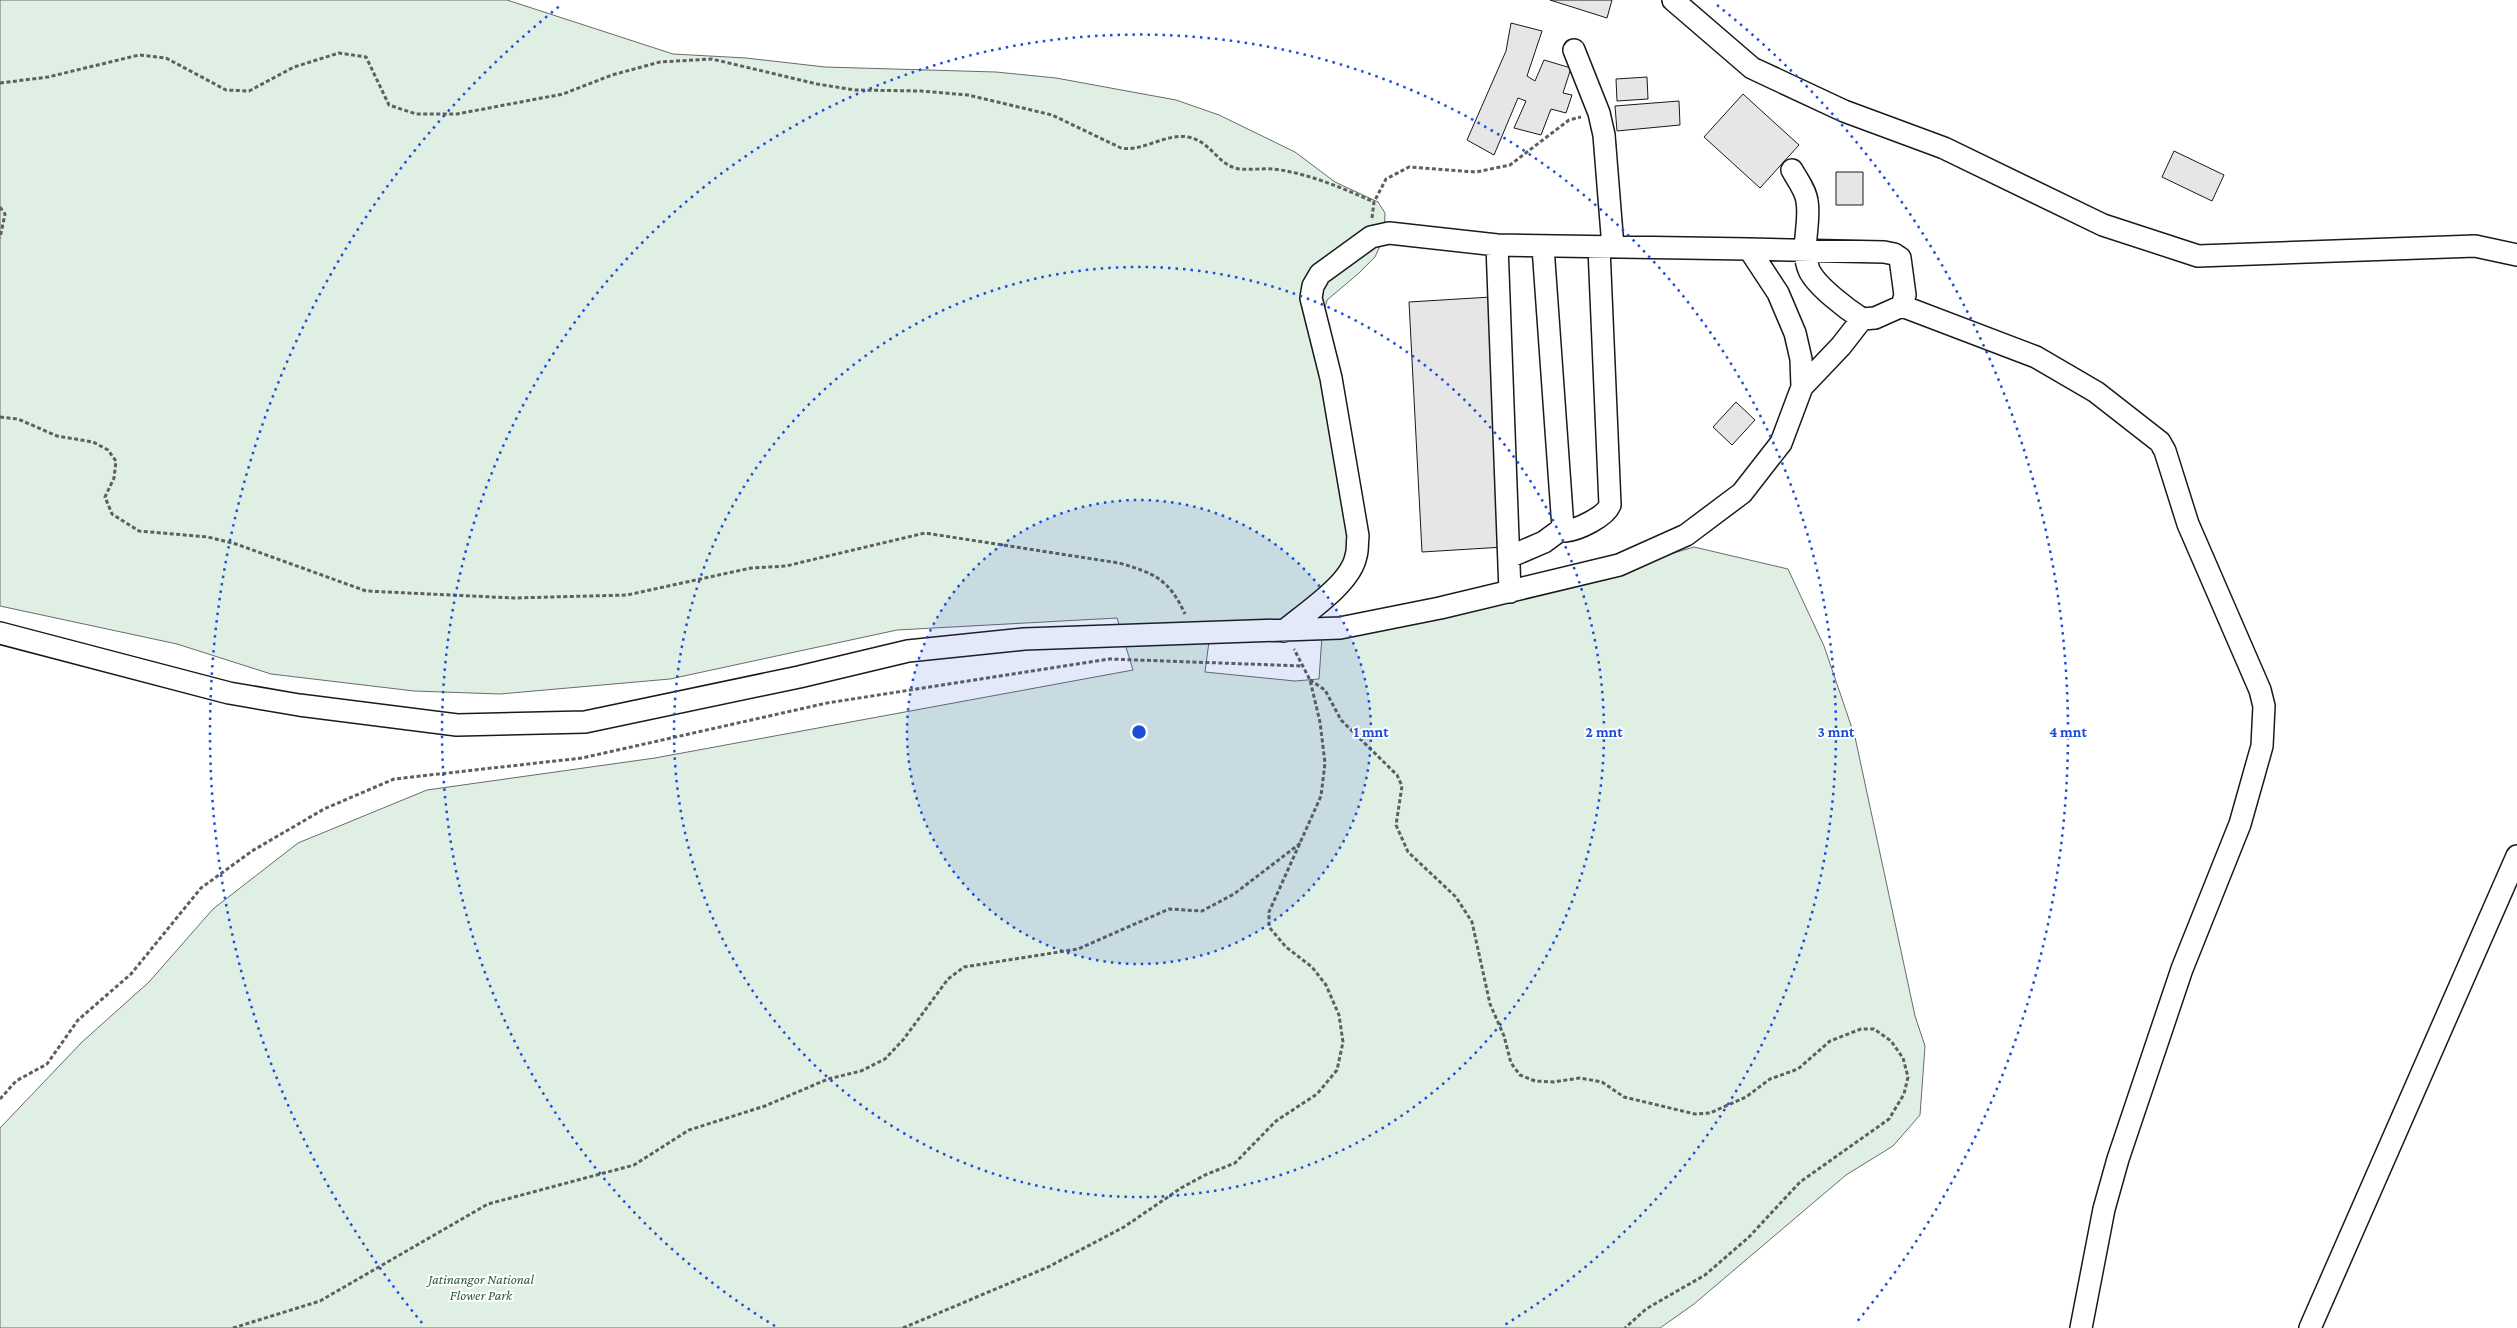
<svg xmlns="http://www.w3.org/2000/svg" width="2517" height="1328" font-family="'Crimson Pro',serif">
	<rect width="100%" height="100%" fill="#fff"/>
	<!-- green -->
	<path fill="#e0efe3" stroke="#6a6a6a" d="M0 0H507L673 54 746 58 825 67 996 72 1056 78 1176 100 1219 115 1295 152 1335 182 1378 202 1385 213 1384 237 1375 257 1359 273 1327 300 1323 316 1364 552 1322 613 1210 634 1205 672 1295 681 1319 679 1322 636 1486 608 1694 547 1788 569 1824 646 1855 737 1915 1016 1925 1046 1920 1115 1893 1146 1846 1175 1694 1304 1660 1328H0V1128L82 1042 149 982 213 909 298 843 427 790 655 758 1133 670 1117 618 897 630 670 679 500 694 414 691 271 674 177 644 0 606Z"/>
	<!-- building -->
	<path fill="#e6e6e6" stroke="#1a1a1a" d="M1550 0H1612L1607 18Z
		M1511 23 1542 31 1527 76 1535 81 1544 60 1571 68 1563 93 1572 95 1566 113 1551 109 1541 135 1514 128 1526 101 1518 98 1494 155 1467 140 1506 51Z
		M1647 77 1648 99 1617 101 1616 79Z
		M1743 94 1799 145 1760 188 1704 137Z
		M1679 101 1680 125 1617 131 1615 106Z
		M2174 151 2224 175 2212 201 2162 177Z
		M1836 172H1863V205H1836Z
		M1491 297 1504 547 1422 552 1409 302Z
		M1736 402 1755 420 1732 445 1713 427Z"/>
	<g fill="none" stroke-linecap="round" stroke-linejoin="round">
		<!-- minor casing -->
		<g stroke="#1a1a1a" stroke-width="24">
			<path id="minor" d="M1673 0 1752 68 1844 111 1944 148 2103 225 2198 256 2475 246 2517 255
				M1574 50 1599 113 1604 135 1613 247
				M1792 170C1797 179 1806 191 1807 201 1811 223 1800 248 1809 270 1816 286 1847 309 1862 319
				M1497 245 1510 592
				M1543 247 1563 528 1565 531C1578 530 1605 517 1610 505L1599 248
				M1749 249 1884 252 1894 254 1900 258 1905 295 1902 306 1875 318 1862 319 1841 346 1802 387
				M1902 306 2036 357 2096 392 2160 442 2165 451 2188 524 2260 690 2264 706 2262 746 2240 824 2182 969 2118 1159 2104 1209 2081 1328
				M1509 557 1544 542 1563 528
				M0 633 229 693 299 705 457 725 585 722 799 677 908 651 1024 639 1340 628 1440 608 1619 565 1686 535 1742 493 1781 443 1802 387 1801 359 1795 333 1778 293 1749 249 1497 245 1389 233 1371 237 1320 274 1313 286 1311 298 1331 378 1358 536C1357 543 1358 550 1356 556 1351 584 1305 613 1284 631
				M2310 1328 2517 856"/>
		</g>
		<!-- path -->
		<path stroke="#5f5f5f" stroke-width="3" stroke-dasharray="4 2.5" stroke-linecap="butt" d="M0 83 48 77 139 55 166 58 226 90 249 91 294 67 339 53 366 57 389 105 416 114H457L563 94 612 75 660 62 712 59 817 84 855 90 921 91 968 95 1052 115 1121 148C1143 152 1165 133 1188 137 1210 141 1216 162 1235 168 1246 171 1261 168 1273 169 1308 173 1342 188 1374 202
			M0 207 5 214 0 238
			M1372 218 1374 202 1386 179 1409 167 1476 172 1510 165 1569 120 1581 117
			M0 417 18 419 57 436 93 442 108 450 116 461 114 478 105 497 112 514 139 531 208 537 236 544 366 591 514 598 627 595 751 568 786 566 925 533 1119 563C1154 573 1169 579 1185 614
			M1310 680 1325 690 1341 720 1397 775 1402 786 1396 825 1408 852 1456 897 1472 922 1490 1004 1504 1036 1511 1063 1520 1075 1535 1081 1553 1082 1580 1078 1602 1082 1624 1097 1695 1114 1710 1113 1746 1097 1770 1079 1798 1069 1830 1041 1861 1029H1874L1891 1041 1903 1058 1908 1077 1904 1094 1889 1119 1800 1182 1749 1237 1705 1275 1646 1309 1625 1328
			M0 1099 16 1081 47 1064 78 1020 131 974 201 888 252 851 324 809 394 779 582 758 827 703 1109 659 1303 666
			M233 1328 320 1301 488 1204 634 1165 689 1130 765 1106 828 1079 861 1071 885 1059 903 1040 948 979 964 967 1078 949 1169 909 1202 911 1234 894 1302 842
			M903 1328 1048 1267 1124 1227 1181 1188 1205 1175 1235 1163 1276 1121 1317 1094 1337 1070 1343 1042 1339 1015 1326 985 1312 967 1286 947 1269 927V912L1321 796 1325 763 1320 722 1310 680 1294 649"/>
		<!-- minor -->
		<use href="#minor" stroke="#fff" stroke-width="21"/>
	</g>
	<!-- distance rings -->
	<circle cx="1139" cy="732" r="232" fill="#1d4ed8" fill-opacity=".12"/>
	<g fill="none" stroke="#1d4ed8" stroke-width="2.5" stroke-dasharray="2.5 5">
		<circle cx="1139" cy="732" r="232"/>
		<circle cx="1139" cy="732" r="465"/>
		<path d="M775 1326A697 697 0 1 1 1503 1326"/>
		<path d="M422 1323A929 929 0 0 1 561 5M1717 5A929 929 0 0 1 1856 1323"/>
	</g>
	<g text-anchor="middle" stroke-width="4" stroke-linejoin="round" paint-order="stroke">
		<!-- park labels -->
		<g font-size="14" font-style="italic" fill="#2b5a34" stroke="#fff">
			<text x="481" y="1284">Jatinangor National<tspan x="481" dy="16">Flower Park</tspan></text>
		</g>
	</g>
	<circle cx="1139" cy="732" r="8" fill="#1d4ed8" stroke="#fff" stroke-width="2.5"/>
	<g font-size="15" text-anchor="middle" font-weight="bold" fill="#1d4ed8" stroke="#fff" stroke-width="4" stroke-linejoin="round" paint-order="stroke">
		<text x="1371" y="737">1 mnt</text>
		<text x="1604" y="737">2 mnt</text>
		<text x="1836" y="737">3 mnt</text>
		<text x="2068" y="737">4 mnt</text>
	</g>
</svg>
